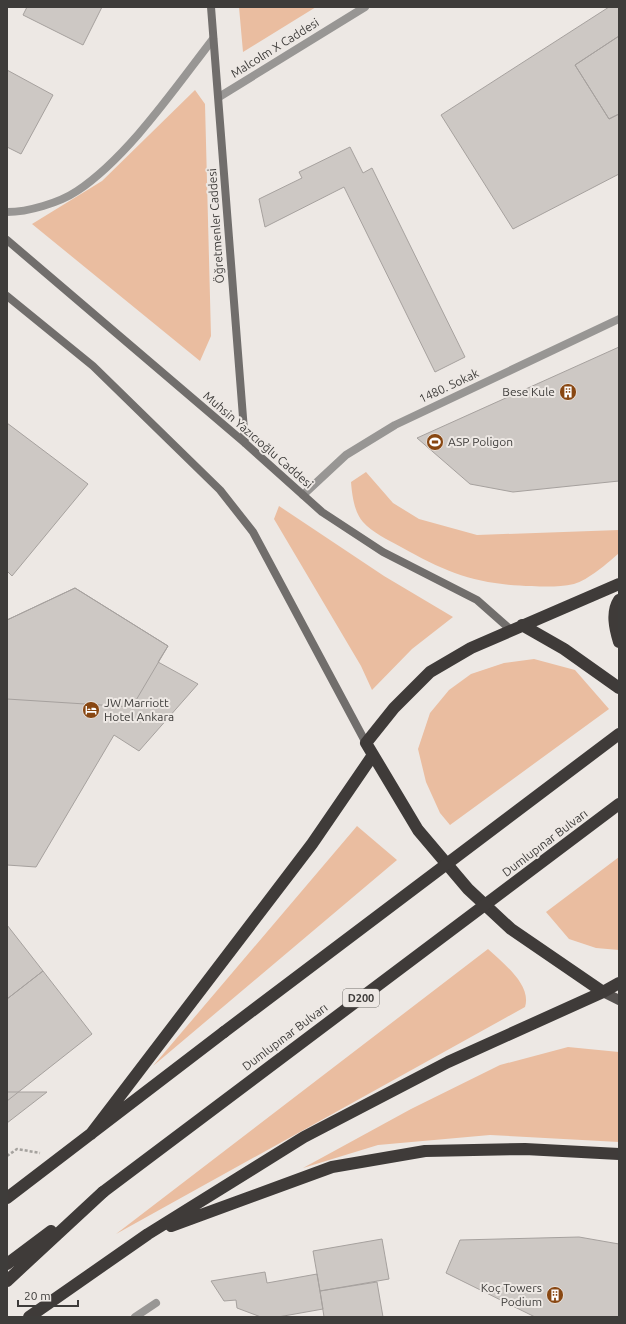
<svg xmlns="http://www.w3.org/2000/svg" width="626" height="1324" font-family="Ubuntu,sans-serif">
	<rect width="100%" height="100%" fill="#ede8e4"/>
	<!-- green -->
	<path fill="#eabda0" d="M239 7H316L243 52Z
		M195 90 205 104 211 336 200 361 32 224 102 181Z
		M366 472 393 503 419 519 477 535 619 530V553C608 563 588 580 574 584 560 587 546 587 532 586 478 585 447 573 401 547 388 540 372 532 363 522 354 512 352 494 351 482Z
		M279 506 384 576 453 617 412 649 372 690 361 666 274 519Z
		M534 659 575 670 609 709 450 825 440 813 426 782 418 749 430 713 449 690 471 674 504 663Z
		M357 826 397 860 153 1066Z
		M619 857V950L596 948 569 939 546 912Z
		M488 949C503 963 532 985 525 1007L116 1234Z
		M568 1047 619 1052V1142L490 1135 378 1145 303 1168 411 1109 500 1065Z"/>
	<!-- building -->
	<path fill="#cdc8c4" stroke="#a6a19e" d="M27 7H102L83 45 23 15Z
		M609 7H619V36L575 65 609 119 619 114V174L513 229 441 115Z
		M619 36V114L609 119 575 65Z
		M7 70 53 95 21 154 7 147Z
		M350 147 363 173 372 168 465 357 435 372 344 187 265 227 259 199 302 178 299 172Z
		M619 347V481L513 492 470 484 417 438Z
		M7 423 88 484 12 576 7 571Z
		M75 588 168 646 158 662 198 684 139 751 114 735 36 867 7 865V620Z
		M75 588 168 646 132 707 7 699V620Z
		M7 925 43 971 7 999Z
		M43 971 92 1034 7 1101V999Z
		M7 1092H47L7 1123Z
		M579 1237 619 1244V1317H535L446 1273 460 1240Z
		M382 1239 389 1279 320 1291 313 1251Z
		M265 1272 267 1283 317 1274 323 1309 278 1317H261L237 1308 236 1300 224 1301 211 1281Z
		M377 1282 383 1317H324L320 1291Z"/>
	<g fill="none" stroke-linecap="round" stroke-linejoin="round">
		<!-- path -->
		<path stroke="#a5a29e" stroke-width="2.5" stroke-dasharray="3 2" stroke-linecap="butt" d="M7 1156 17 1149 40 1153"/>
		<!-- street -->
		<path stroke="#989694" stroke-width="8" d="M219 97 365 7
			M7 212C28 212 59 203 77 191 128 157 175 88 213 39
			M303 495 346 455 395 425 619 319
			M135 1317 156 1303"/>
		<!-- secondary -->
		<path stroke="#716e6c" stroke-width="8" d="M211 7 245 443
			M7 240 245 443 322 512 383 552 477 600 511 630
			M7 296 93 366 220 490 253 532 366 743"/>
		<!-- primary -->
		<path stroke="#565250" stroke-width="10" d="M603 992 619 1000"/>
		<!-- highway -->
		<path stroke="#3f3b39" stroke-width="12" d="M619 600C611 612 615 629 619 642
			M522 625 564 649 619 688
			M603 992 511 929 468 889 418 830 366 743 394 708 430 672 471 648 619 584
			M91 1134 312 844 373 755
			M7 1198 224 1032
			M171 1226 332 1167 425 1151 525 1149 619 1154
			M7 1264 51 1231
			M7 1281 103 1192
			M29 1317 148 1234 304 1137 448 1062 603 992 619 983"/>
		<!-- highway-bridge -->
		<path stroke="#3f3b39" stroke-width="12" d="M224 1032 619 734
			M103 1192 619 804"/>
	</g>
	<!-- icons -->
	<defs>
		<g id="building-disc" transform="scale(0.9)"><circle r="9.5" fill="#884712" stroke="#ede8e4"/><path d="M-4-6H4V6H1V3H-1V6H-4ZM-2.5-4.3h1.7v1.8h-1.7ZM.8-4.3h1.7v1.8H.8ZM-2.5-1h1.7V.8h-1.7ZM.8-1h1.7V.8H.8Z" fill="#fff"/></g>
		<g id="stadium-disc" transform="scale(0.9)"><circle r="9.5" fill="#884712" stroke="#ede8e4"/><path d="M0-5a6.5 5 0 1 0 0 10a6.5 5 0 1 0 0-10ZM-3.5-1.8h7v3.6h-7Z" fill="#fff"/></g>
		<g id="hotel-disc" transform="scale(0.9)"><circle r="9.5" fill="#884712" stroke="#ede8e4"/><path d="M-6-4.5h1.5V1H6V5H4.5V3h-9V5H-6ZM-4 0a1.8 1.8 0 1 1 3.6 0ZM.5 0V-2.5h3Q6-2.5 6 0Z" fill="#fff"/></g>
	</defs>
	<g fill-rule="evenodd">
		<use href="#building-disc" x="568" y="392"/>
		<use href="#stadium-disc" x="435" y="442"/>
		<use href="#hotel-disc" x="91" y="710"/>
		<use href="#building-disc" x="555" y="1295"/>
	</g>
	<g text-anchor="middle" stroke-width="4" stroke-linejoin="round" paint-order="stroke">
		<!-- shield labels -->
		<rect fill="#ede8e4" stroke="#72706d" stroke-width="1" x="343" y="989" width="36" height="18" rx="3"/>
		<g font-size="11" font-weight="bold" fill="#3e3c3a">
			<text x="361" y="1002">D200</text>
		</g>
		<!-- street labels -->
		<g font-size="12" fill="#3e3c3a" stroke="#ede8e4">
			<text transform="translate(275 48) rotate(-32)" y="4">Malcolm X Caddesi</text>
			<text transform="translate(216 226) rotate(-94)" y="4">Öğretmenler Caddesi</text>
			<text transform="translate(449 386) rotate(-25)" y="4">1480. Sokak</text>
			<text transform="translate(258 440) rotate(41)" y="4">Muhsin Yazıcıoğlu Caddesi</text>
			<text transform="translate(545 843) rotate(-37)" y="4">Dumlupınar Bulvarı</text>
			<text transform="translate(285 1037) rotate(-37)" y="4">Dumlupınar Bulvarı</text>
		</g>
		<!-- poi labels -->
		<g font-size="12" fill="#3e3c3a" stroke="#ede8e4" text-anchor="end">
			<text x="555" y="396">Bese Kule</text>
			<text x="448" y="446" text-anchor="start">ASP Poligon</text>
			<text x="104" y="707" text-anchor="start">JW Marriott<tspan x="104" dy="14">Hotel Ankara</tspan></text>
			<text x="542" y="1292">Koç Towers<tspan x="542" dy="14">Podium</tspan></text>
		</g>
	</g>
	<!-- border -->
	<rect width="626" height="1324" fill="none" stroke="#3e3c3a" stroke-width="16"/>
	<!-- scale -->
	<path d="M18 1300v6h60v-6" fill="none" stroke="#3e3c3a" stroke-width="2"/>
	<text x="24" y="1300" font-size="12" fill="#3e3c3a" stroke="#ede8e4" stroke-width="3" paint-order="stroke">20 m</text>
</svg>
